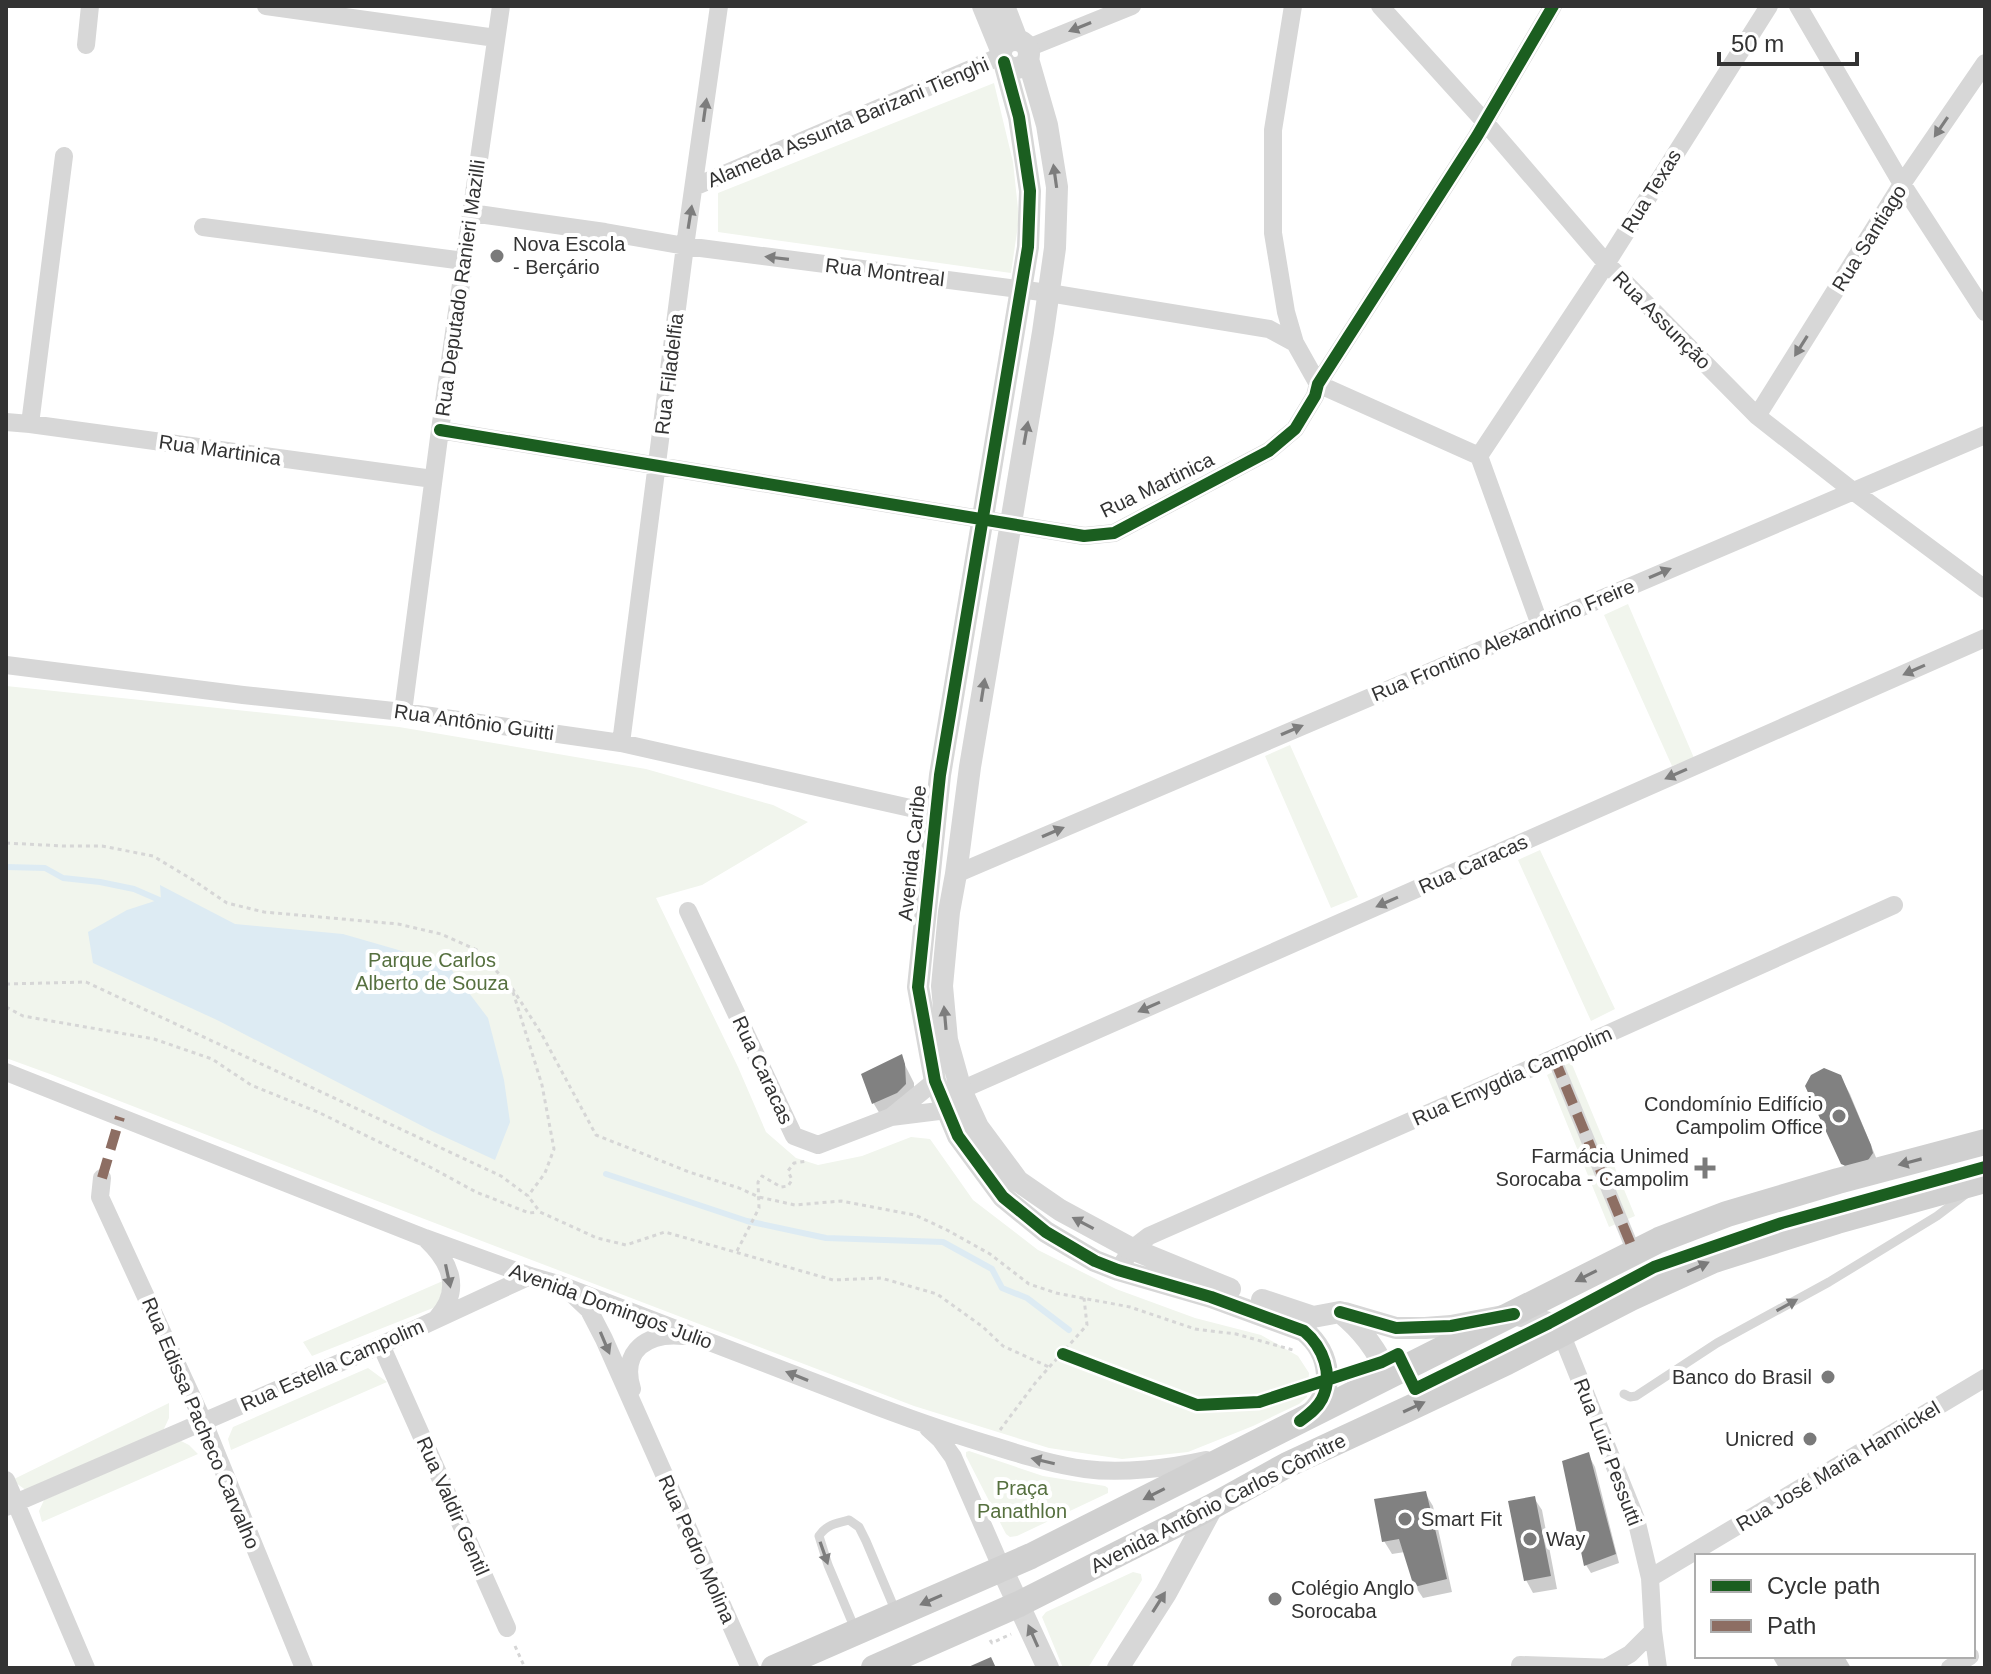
<svg xmlns="http://www.w3.org/2000/svg" width="1991" height="1674" font-family="Arial,sans-serif">
	<rect width="100%" height="100%" fill="#fff"/>
	<!-- green -->
	<path fill="#f1f5ed" d="M994 83 1013 162 1019 218 1011 273 718 232V193Z
		M1628 604 1694 758 1672 766 1604 615Z
		M6 686 399 727 646 769 773 805 808 822 702 885 656 898 738 1067 766 1132 796 1158 818 1165 862 1156 911 1137 930 1139 973 1200 1038 1250 1116 1289 1195 1318 1261 1335 1298 1356 1309 1373 1307 1397 1299 1404 1253 1426 1188 1452 1122 1459 1049 1448 914 1406 359 1194 50 1074 6 1058Z
		M1290 745 1358 897 1331 908 1265 756Z
		M1540 850 1615 1009 1591 1021 1518 860Z
		M1571 1062 1635 1216 1609 1227 1547 1075Z
		M445 1280 438 1306 312 1356 303 1342Z
		M368 1368 387 1382 231 1450 228 1439 233 1427Z
		M169 1403V1418L162 1433 27 1491 12 1480Z
		M179 1440 189 1445 198 1454 42 1522 39 1511 44 1500Z
		M969 1451 1043 1476 1105 1486 1108 1488V1493L1017 1536 1010 1537 1006 1534 966 1456V1452Z
		M1133 1572 1141 1574 1142 1580 1088 1668H1063L1042 1617 1046 1612Z"/>
	<!-- water -->
	<path fill="#ddebf3" d="M160 885 235 924 343 934 447 964 488 1018 504 1080 510 1122 495 1160 432 1131 217 1020 93 963 88 932 127 910 161 899Z"/>
	<!-- shadow -->
	<path fill="#0003" d="M901 1057 914 1083V1102L884 1121 874 1104 863 1075Z
		M1840 1076 1850 1094 1882 1172 1853 1181 1843 1163Z
		M1588 1454 1595 1467 1619 1563 1591 1573 1586 1565Z
		M1425 1493 1433 1506 1452 1592 1423 1598 1415 1586 1405 1552 1392 1554 1384 1541Z
		M1534 1498 1542 1510 1557 1589 1533 1593 1526 1580Z
		M1772 1656H1844L1851 1668H1779Z"/>
	<g fill="none" stroke-linecap="round" stroke-linejoin="round">
		<!-- stream -->
		<path stroke="#ddebf3" stroke-width="6" d="M6 867 45 868 63 878 100 882 134 889 164 902
			M606 1174 747 1221 826 1238 943 1242 992 1269 1002 1288 1027 1298 1069 1330"/>
	</g>
	<!-- building -->
	<path fill="#818181" d="M902 1054 905 1064 906 1084 897 1093 872 1104 861 1074Z
		M1824 1068 1841 1075 1871 1145 1873 1153 1864 1166 1848 1167 1841 1164 1805 1086 1811 1075Z
		M1589 1452 1616 1554 1584 1566 1562 1461Z
		M1426 1491 1447 1579 1414 1587 1399 1539 1382 1542 1374 1499Z
		M1535 1496 1551 1576 1524 1581 1508 1501Z
		M991 1657 996 1668H966Z"/>
	<g fill="none" stroke-linecap="round" stroke-linejoin="round">
		<!-- path -->
		<path stroke="#d6d6d6" stroke-width="3" stroke-dasharray="4 4" stroke-linecap="butt" d="M6 843 63 846H102L153 856 193 880 227 903 264 912 398 924 441 934 477 950 512 988 541 1033 596 1135 689 1172 739 1188 759 1197 795 1205 841 1201 915 1215 947 1230 990 1254 1029 1284 1056 1293 1130 1307 1195 1329 1236 1334 1293 1350
			M6 984 86 982 501 1176 528 1196 540 1212 597 1238 626 1245 665 1232 833 1280 881 1278 937 1294 983 1327 1003 1346 1049 1367
			M513 992 542 1085 554 1149 545 1173 528 1196
			M6 1007 23 1016 154 1039 212 1059 251 1085 320 1113 430 1167 476 1192 529 1213 538 1212
			M737 1251 759 1208 758 1182 762 1176 781 1187 788 1186 792 1180 788 1171 794 1163 808 1161
			M1000 1430 1036 1382 1087 1325 1084 1298
			M990 1640 992 1643 1011 1634
			M515 1646 525 1668"/>
		<!-- service -->
		<path stroke="#d7d7d7" stroke-width="9" d="M1624 1394 1630 1397 1636 1396 1717 1343 1829 1282 1937 1216 1966 1194
			M855 1629 828 1565 819 1536C826 1525 836 1523 849 1520L859 1527 866 1541 896 1612"/>
		<!-- pedestrian -->
		<path stroke="#d7d7d7" stroke-width="14" d="M1554 1058 1634 1252"/>
		<!-- minor -->
		<path stroke="#d7d7d7" stroke-width="18" d="M266 6 496 38
			M1293 6 1273 130V233L1286 312 1295 343 1318 384 1479 456
			M1380 6 1484 121 1606 263 1757 416 1853 491 1985 589
			M1798 6 1902 184 1985 312
			M86 45 90 6
			M1028 48 1132 6
			M694 187 1001 56
			M471 213 605 232 685 246 1049 293 1269 329 1295 343
			M203 227 464 261
			M1757 416 1902 184 1985 63
			M6 422 30 424 433 479
			M30 424 64 156
			M440 430 1084 536 1114 533 1269 451 1295 429 1315 396 1318 384 1477 136 1553 6
			M1479 456 1599 275 1769 6
			M1479 456 1540 625
			M6 665 243 695 403 712 621 743 937 814
			M403 712 440 430 501 6
			M621 743 685 246 719 6
			M956 874 1985 435
			M688 911 794 1136 818 1145 891 1117 947 1110
			M6 1072 425 1238 530 1276 558 1284C664 1324 769 1366 876 1406 916 1421 956 1435 997 1447 1026 1456 1055 1465 1085 1469 1122 1474 1170 1468 1206 1460
			M961 1090 1985 638
			M891 1117 935 1081
			M102 1178 100 1197 204 1423 304 1668
			M427 1240C451 1263 462 1290 437 1318
			M1118 1270 1132 1249 1149 1236 1554 1058 1894 905
			M570 1292 589 1310 604 1339 750 1668
			M1561 1333 1636 1519 1650 1578 1653 1631 1658 1668
			M381 1345 507 1628
			M632 1389C620 1350 648 1332 684 1336
			M928 1428 940 1439 953 1457 1002 1569
			M6 1480 86 1668
			M6 1507 381 1345 530 1276
			M1650 1578 1985 1378
			M1520 1665 1615 1668
			M1609 1666 1630 1654 1653 1631
			M1950 1668 1970 1656"/>
		<!-- tertiary -->
		<path stroke="#d7d7d7" stroke-width="22" d="M983 6 1001 50
			M1004 6 1017 40
			M1001 54a14 14 0 1 1 28 0a14 14 0 1 1-28 0Z
			M1028 59 1047 125 1057 187 1055 248 1043 332 970 767 956 874 949 912 942 986 947 1040 961 1090 978 1127 1018 1181 1060 1210 1132 1249 1230 1289
			M1004 62 1019 117 1030 191 1028 247 940 775 918 987 935 1081 958 1136 1003 1197 1046 1232 1095 1261 1118 1270 1211 1297 1304 1331C1331 1353 1337 1393 1307 1416
			M1262 1300 1313 1317 1340 1312C1362 1330 1377 1349 1388 1376
			M1345 1313 1396 1328H1425L1451 1326 1514 1314 1549 1323 1561 1333
			M1002 1569 1048 1668
			M1118 1668 1166 1593 1213 1506"/>
		<!-- secondary -->
		<path stroke="#d0d0d0" stroke-width="26" d="M774 1668 1031 1556 1659 1240 1727 1214 1838 1181 1985 1142
			M874 1668 1019 1604 1213 1506 1287 1465 1410 1408 1507 1362 1631 1298 1714 1260 1837 1221 1985 1180"/>
		<!-- quiet -->
		<path stroke="#8d6e63" stroke-width="10" stroke-dasharray="20 10" stroke-linecap="butt" d="M1554 1058 1634 1252
			M102 1178 120 1117"/>
		<!-- cycleway casing -->
		<g stroke="#fff" stroke-width="17">
			<path id="cycleway" d="M1004 62 1019 117 1030 191 1028 247 940 775 918 987 935 1081 958 1136 1003 1197 1046 1232 1095 1261 1118 1270 1211 1297 1304 1331C1323 1347 1334 1375 1322 1399 1317 1409 1308 1415 1300 1421
				M440 430 1084 536 1114 533 1269 451 1295 429 1315 396 1318 384 1477 136 1553 6
				M1340 1312 1396 1328 1451 1326 1514 1314
				M1063 1354 1197 1405 1259 1402 1382 1362 1398 1354 1415 1389 1549 1323 1654 1267 1782 1223 1985 1167"/>
		</g>
		<!-- cycleway -->
		<use href="#cycleway" stroke="#1b5e20" stroke-width="12"/>
	</g>
	<!-- one-way arrows -->
	<defs><path id="oneway-solid" d="M-6-.8H1V-3.2L6.5 0L1 3.2V.8H-6Z" transform="scale(2)"/></defs>
	<g fill="#7d7d7d">
		<use href="#oneway-solid" transform="translate(1080 27) rotate(158)"/>
		<use href="#oneway-solid" transform="translate(705 110) rotate(-82)"/>
		<use href="#oneway-solid" transform="translate(1941 127) rotate(124)"/>
		<use href="#oneway-solid" transform="translate(1055 176) rotate(-98)"/>
		<use href="#oneway-solid" transform="translate(690 217) rotate(-81)"/>
		<use href="#oneway-solid" transform="translate(777 258) rotate(-173)"/>
		<use href="#oneway-solid" transform="translate(1801 346) rotate(122)"/>
		<use href="#oneway-solid" transform="translate(1026 433) rotate(-80)"/>
		<use href="#oneway-solid" transform="translate(1660 573) rotate(-23)"/>
		<use href="#oneway-solid" transform="translate(1914 670) rotate(156)"/>
		<use href="#oneway-solid" transform="translate(983 690) rotate(-81)"/>
		<use href="#oneway-solid" transform="translate(1292 730) rotate(-23)"/>
		<use href="#oneway-solid" transform="translate(1676 774) rotate(156)"/>
		<use href="#oneway-solid" transform="translate(1053 832) rotate(-23)"/>
		<use href="#oneway-solid" transform="translate(1387 902) rotate(156)"/>
		<use href="#oneway-solid" transform="translate(1149 1007) rotate(156)"/>
		<use href="#oneway-solid" transform="translate(945 1018) rotate(-95)"/>
		<use href="#oneway-solid" transform="translate(1083 1223) rotate(-152)"/>
		<use href="#oneway-solid" transform="translate(448 1276) rotate(78)"/>
		<use href="#oneway-solid" transform="translate(1787 1305) rotate(-29)"/>
		<use href="#oneway-solid" transform="translate(605 1343) rotate(67)"/>
		<use href="#oneway-solid" transform="translate(797 1376) rotate(-158)"/>
		<use href="#oneway-solid" transform="translate(1043 1461) rotate(-167)"/>
		<use href="#oneway-solid" transform="translate(824 1553) rotate(71)"/>
		<use href="#oneway-solid" transform="translate(1159 1602) rotate(-58)"/>
		<use href="#oneway-solid" transform="translate(1033 1636) rotate(-114)"/>
	</g>
	<g fill="#7a7a7a">
		<use href="#oneway-solid" transform="translate(1910 1162) rotate(165)"/>
		<use href="#oneway-solid" transform="translate(1698 1267) rotate(-24)"/>
		<use href="#oneway-solid" transform="translate(1586 1276) rotate(153)"/>
		<use href="#oneway-solid" transform="translate(1414 1407) rotate(-25)"/>
		<use href="#oneway-solid" transform="translate(1154 1494) rotate(153)"/>
		<use href="#oneway-solid" transform="translate(931 1600) rotate(156)"/>
	</g>
	<!-- markers -->
	<g fill="#7a7a7a" stroke="#fff" stroke-width="3">
		<circle cx="497" cy="256" r="8"/>
		<circle cx="1839" cy="1116" r="8"/>
		<path d="M1701 1156h8v8h8v8h-8v8h-8v-8h-8v-8h8z"/>
		<circle cx="1828" cy="1377" r="8"/>
		<circle cx="1810" cy="1439" r="8"/>
		<circle cx="1405" cy="1519" r="8"/>
		<circle cx="1530" cy="1539" r="8"/>
		<circle cx="1275" cy="1599" r="8"/>
	</g>
	<g text-anchor="middle" stroke-width="8" stroke-linejoin="round" paint-order="stroke">
		<!-- street labels -->
		<g font-size="20" fill="#333" stroke="#fff">
			<text transform="translate(848 122) rotate(-23)" y="7">Alameda Assunta Barizani Tienghi</text>
			<text transform="translate(1651 191) rotate(-58)" y="7">Rua Texas</text>
			<text transform="translate(1869 238) rotate(-58)" y="7">Rua Santiago</text>
			<text transform="translate(885 272) rotate(7)" y="7">Rua Montreal</text>
			<text transform="translate(460 288) rotate(-82)" y="7">Rua Deputado Ranieri Mazilli</text>
			<text transform="translate(1662 320) rotate(45)" y="7">Rua Assunção</text>
			<text transform="translate(669 374) rotate(-83)" y="7">Rua Filadelfia</text>
			<text transform="translate(220 450) rotate(8)" y="7">Rua Martinica</text>
			<text transform="translate(1157 485) rotate(-26)" y="7">Rua Martinica</text>
			<text transform="translate(1503 640) rotate(-23)" y="7">Rua Frontino Alexandrino Freire</text>
			<text transform="translate(474 722) rotate(8)" y="7">Rua Antônio Guitti</text>
			<text transform="translate(912 853) rotate(-84)" y="7">Avenida Caribe</text>
			<text transform="translate(1473 864) rotate(-24)" y="7">Rua Caracas</text>
			<text transform="translate(763 1070) rotate(65)" y="7">Rua Caracas</text>
			<text transform="translate(1512 1076) rotate(-24)" y="7">Rua Emygdia Campolim</text>
			<text transform="translate(611 1306) rotate(20)" y="7">Avenida Domingos Julio</text>
			<text transform="translate(332 1365) rotate(-24)" y="7">Rua Estella Campolim</text>
			<text transform="translate(201 1423) rotate(67)" y="7">Rua Edissa Pacheco Carvalho</text>
			<text transform="translate(1608 1452) rotate(69)" y="7">Rua Luiz Pessutti</text>
			<text transform="translate(1838 1466) rotate(-31)" y="7">Rua José Maria Hannickel</text>
			<text transform="translate(1218 1503) rotate(-27)" y="7">Avenida Antônio Carlos Cômitre</text>
			<text transform="translate(453 1506) rotate(66)" y="7">Rua Valdir Gentil</text>
			<text transform="translate(697 1549) rotate(66)" y="7">Rua Pedro Molina</text>
		</g>
		<!-- poi labels -->
		<g font-size="20" fill="#333" stroke="#fff" text-anchor="start">
			<text x="513" y="251">Nova Escola<tspan x="513" dy="23">- Berçário</tspan></text>
			<text x="1823" y="1111" text-anchor="end">Condomínio Edifício<tspan x="1823" dy="23">Campolim Office</tspan></text>
			<text x="1689" y="1163" text-anchor="end">Farmácia Unimed<tspan x="1689" dy="23">Sorocaba - Campolim</tspan></text>
			<text x="1812" y="1384" text-anchor="end">Banco do Brasil</text>
			<text x="1794" y="1446" text-anchor="end">Unicred</text>
			<text x="1421" y="1526">Smart Fit</text>
			<text x="1546" y="1546">Way</text>
			<text x="1291" y="1595">Colégio Anglo<tspan x="1291" dy="23">Sorocaba</tspan></text>
		</g>
		<!-- park labels -->
		<g font-size="20" fill="#56703f" stroke="#fff">
			<text x="432" y="967">Parque Carlos<tspan x="432" dy="23">Alberto de Souza</tspan></text>
			<text x="1022" y="1495">Praça<tspan x="1022" dy="23">Panathlon</tspan></text>
		</g>
	</g>
	<!-- border -->
	<rect width="1991" height="1674" fill="none" stroke="#333333" stroke-width="16"/>
	<!-- legend -->
	<rect x="1695" y="1554" width="280" height="104" fill="#ffffff" stroke="#adadad" stroke-width="2"/>
	<rect x="1711" y="1580" width="40" height="12" fill="#1b5e20" stroke="#adadad" stroke-width="2"/>
	<text x="1767" y="1594" font-size="24" fill="#333333">Cycle path</text>
	<rect x="1711" y="1620" width="40" height="12" fill="#8d6e63" stroke="#adadad" stroke-width="2"/>
	<text x="1767" y="1634" font-size="24" fill="#333333">Path</text>
	<!-- scale -->
	<path d="M1719 52v12h138v-12" fill="none" stroke="#333333" stroke-width="4"/>
	<text x="1731" y="52" font-size="24" fill="#333333" stroke="#ffffff" stroke-width="6" paint-order="stroke">50 m</text>
</svg>
